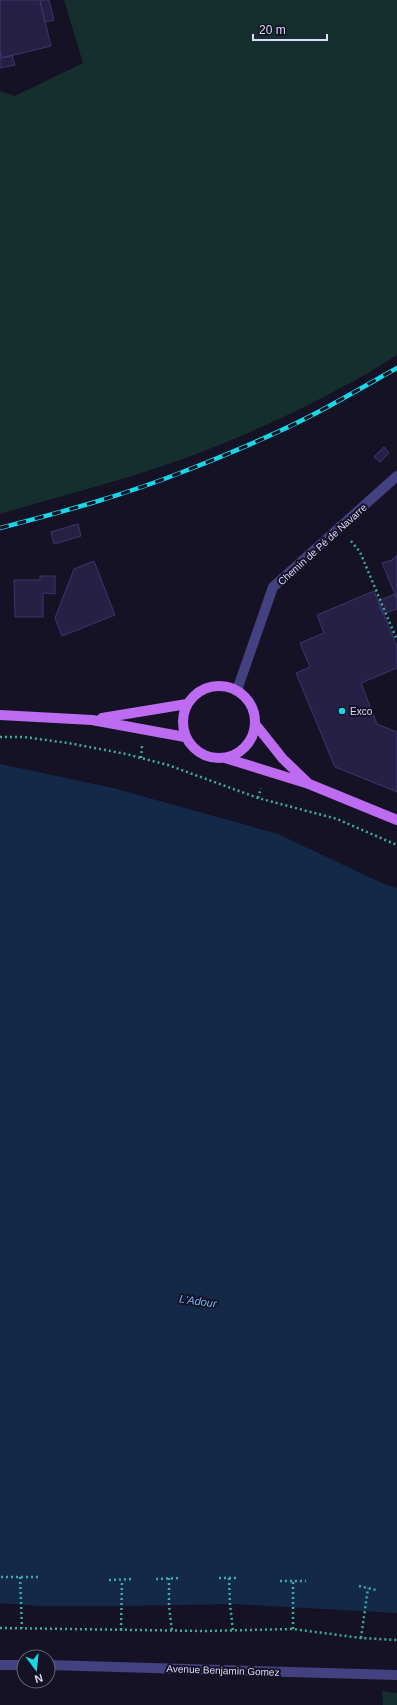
<svg xmlns="http://www.w3.org/2000/svg" width="397" height="1705" font-family="Arial,sans-serif">
	<rect width="100%" height="100%" fill="#151225"/>
	<!-- green -->
	<path fill="#152f2e" d="M64 0H397V355C333 396 262 429 191 456 129 479 64 495 0 514V91L15 96 83 63Z
		M382 1691 397 1693V1705H383Z"/>
	<!-- water -->
	<path fill="#142848" d="M0 764 113 788 278 834 386 885 397 888V1613L232 1604 122 1606H40L0 1603Z"/>
	<!-- building -->
	<path fill="#272045" stroke="#3f346e" d="M0 0H40L51 46 2 58 0 51Z
		M44 0H49L54 20 45 22 40 1Z
		M0 51 2 58 12 55 15 65 0 68Z
		M384 447 389 453 380 462 374 457Z
		M78 524 81 536 54 544 51 532Z
		M397 555V599L382 563 392 560Z
		M94 561 115 615 62 636 55 618 74 569Z
		M40 576H55V594L43 593V617H15L14 580H40Z
		M374 591 397 646V668L361 683 377 724 397 732V792L335 767 296 673 310 667 300 643 324 633 317 615Z
		M395 594 397 599V609L383 614 378 601Z"/>
	<g fill="none" stroke-linecap="round" stroke-linejoin="round">
		<!-- path -->
		<path stroke="#3cada5" stroke-width="2.5" stroke-dasharray="2 3" stroke-linecap="butt" d="M351 541 360 552 397 640
			M0 737H24L68 743 126 754 168 765 258 798 337 819 397 845
			M141 758 142 746
			M258 798 261 788
			M1 1577H41
			M20 1577 22 1628
			M169 1578V1606L172 1631
			M219 1578H239
			M229 1578 230 1604 233 1631
			M156 1579 181 1578
			M109 1580 134 1579
			M280 1581H306
			M359 1586 376 1590
			M0 1628 205 1631 293 1629 361 1638 397 1640
			M293 1629V1581
			M121 1630 122 1580
			M361 1638 368 1588"/>
		<!-- minor -->
		<path stroke="#434180" stroke-width="10" d="M237 690 273 587 397 476
			M0 1665H24
			M48 1665 397 1675"/>
		<!-- major -->
		<path stroke="#bd6cf1" stroke-width="10" d="M183 722a36 36 0 1 1 72 0a36 36 0 1 1-72 0Z
			M0 715 92 720 185 737
			M102 718 187 704
			M256 725 283 759 308 783
			M225 758 309 784 397 820"/>
		<!-- rail casing -->
		<g stroke="#19d7e8" stroke-width="4.5">
			<path id="rail" d="M0 528C62 512 125 495 185 471 231 453 277 434 320 411 346 397 372 382 397 368"/>
		</g>
		<!-- rail -->
		<use href="#rail" stroke="#151225" stroke-width="3" stroke-dasharray="9" stroke-linecap="butt"/>
	</g>
	<!-- markers -->
	<circle fill="#19d7e8" stroke="#151225" stroke-width="1.5" cx="342" cy="711" r="4"/>
	<g text-anchor="middle" stroke-width="4" stroke-linejoin="round" paint-order="stroke">
		<!-- street labels -->
		<g font-size="10" fill="#dddafb" stroke="#151225">
			<text transform="translate(322 544) rotate(-42)" y="4">Chemin de Pé de Navarre</text>
			<text transform="translate(223 1670) rotate(2)" y="4">Avenue Benjamin Gomez</text>
		</g>
		<!-- poi labels -->
		<g font-size="10" fill="#dddafb" stroke="#151225" text-anchor="start">
			<text x="350" y="715">Exco</text>
		</g>
		<!-- water labels -->
		<g font-size="11" font-style="italic" fill="#72b8f1" stroke="#151225">
			<text transform="translate(198 1301) rotate(8)" y="4">L'Adour</text>
		</g>
	</g>
	<!-- north arrow -->
	<g transform="translate(36 1669) rotate(164)"><circle r="19" fill="#151225" stroke="#65627b"/>
	<path d="M0-3L7 15L0 10L-7 15Z" fill="#19d7e8"/>
	<text y="-6" font-size="11" font-weight="bold" text-anchor="middle" fill="#dddafb">N</text>
	</g>
	<!-- scale -->
	<path d="M253 34v6h74v-6" fill="none" stroke="#dddafb" stroke-width="2"/>
	<text x="259" y="34" font-size="12" fill="#dddafb" stroke="#151225" stroke-width="3" paint-order="stroke">20 m</text>
</svg>
